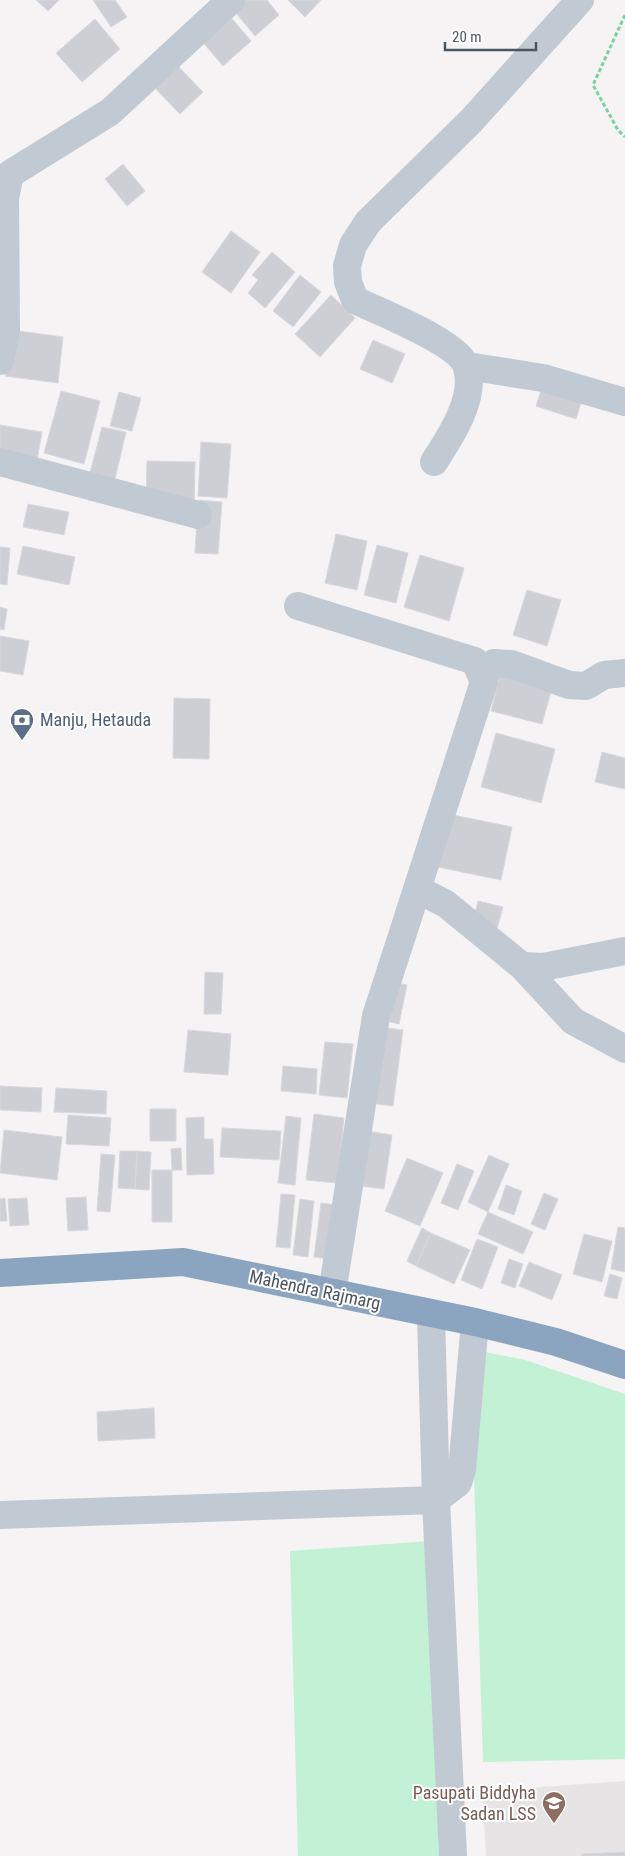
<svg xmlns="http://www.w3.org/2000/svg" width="625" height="1856" font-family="'Roboto Condensed',sans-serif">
	<rect width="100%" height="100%" fill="#f5f3f3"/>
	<!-- education -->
	<path fill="#e6e4e5" d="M625 1781V1856H486L482 1791Z"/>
	<!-- green -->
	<path fill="#c3f1d5" d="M470 1349 525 1360 625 1394V1759L483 1762Z
		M430 1541 439 1856H298L290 1551Z"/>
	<!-- building -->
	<path fill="#cdcfd5" stroke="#d7d9de" d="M36 0H59L48 11Z
		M93 0H115L127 17 111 27Z
		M239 0H267L279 15 255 36 231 7Z
		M288 0H321L305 17Z
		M228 14 251 41 223 66 200 39Z
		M95 19 120 49 82 82 56 53Z
		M175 63 203 92 180 114 152 85Z
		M123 164 145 191 127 206 105 179Z
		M231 231 260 252 231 293 202 272Z
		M272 252 295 272 265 308 248 293 258 280 252 275Z
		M300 275 321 292 293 327 273 311Z
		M331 295 355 318 320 357 295 334Z
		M11 330 63 337 58 383 5 376Z
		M373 340 405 354 392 383 360 369Z
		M543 384 583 396 576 419 536 406Z
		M61 391 100 401 84 464 44 453Z
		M119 392 141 398 132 431 110 426Z
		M0 425 42 432 35 472 0 466Z
		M102 427 126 432 115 479 90 473Z
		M201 442 231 444 227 498 198 496Z
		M147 461 195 462 194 515 146 513Z
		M198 500 222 502 218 554 195 553Z
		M28 504 69 512 64 535 23 527Z
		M336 534 367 541 357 590 325 583Z
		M377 545 408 553 396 603 364 595Z
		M23 546 75 557 69 585 17 574Z
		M0 547 10 548 7 585 0 584Z
		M420 555 464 568 449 621 404 607Z
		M527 590 561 600 547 646 513 635Z
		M0 607 7 609 4 630 0 629Z
		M0 636 29 641 23 675 0 671Z
		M502 667 554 681 542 724 491 711Z
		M174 698 210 699 209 759 173 758Z
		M496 733 555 749 541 803 481 787Z
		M602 752 625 758V789L595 782Z
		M448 814 512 827 501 880 438 867Z
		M478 901 503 907 497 929 473 923Z
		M205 972 223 973 221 1014H204Z
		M391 982 407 985 399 1024 382 1020Z
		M379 1027 403 1030 393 1106 369 1103Z
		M188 1030 231 1034 228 1075 184 1072Z
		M325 1042 353 1044 347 1098 319 1095Z
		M283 1066 317 1069 316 1094 281 1091Z
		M0 1086 42 1088 41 1112 0 1110Z
		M56 1088 107 1091 106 1114 54 1112Z
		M150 1109H176V1141H150Z
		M314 1114 344 1118 337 1183 306 1180Z
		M68 1115 111 1118 109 1146 66 1144Z
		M286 1116 301 1118 295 1185 278 1183Z
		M204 1117V1139H213L214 1174 187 1175 186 1118Z
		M222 1128 281 1131 279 1160 220 1157Z
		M4 1130 62 1137 57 1180 0 1173Z
		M361 1130 392 1135 384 1189 353 1185Z
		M181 1148 182 1170H172L171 1149Z
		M120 1151H137L135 1189 118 1188Z
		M137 1151 151 1152 149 1190 135 1189Z
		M101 1154 115 1155 110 1212 97 1211Z
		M489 1155 509 1164 488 1212 468 1202Z
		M407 1158 443 1173 420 1226 385 1211Z
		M457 1164 474 1171 458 1210 441 1203Z
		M152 1170H172V1222H152Z
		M506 1185 522 1191 514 1215 498 1209Z
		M544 1193 558 1199 545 1230 531 1224Z
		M281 1194 295 1195 290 1248 276 1247Z
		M86 1197 88 1230 68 1231 66 1198Z
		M5 1198 7 1221H0V1199Z
		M27 1198 29 1225 10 1226 8 1199Z
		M300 1199 314 1201 308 1257 293 1255Z
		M321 1203 337 1205 330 1259 314 1257Z
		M488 1212 533 1232 523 1254 478 1234Z
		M618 1227 625 1228V1272L611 1269Z
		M422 1228 431 1233 416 1266 407 1261Z
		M431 1233 470 1250 454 1284 416 1266Z
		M584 1234 612 1241 602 1282 573 1274Z
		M477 1239 498 1247 482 1289 461 1280Z
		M509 1259 523 1264 515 1288 501 1283Z
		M529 1262 562 1275 552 1300 519 1286Z
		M610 1274 622 1278 617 1299 604 1296Z
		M154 1408 155 1438 98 1441 97 1412Z
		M625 1852V1856H582V1854Z"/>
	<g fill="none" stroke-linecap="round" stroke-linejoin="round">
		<!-- path -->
		<path stroke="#7ad0a6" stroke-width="3" stroke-dasharray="4 2.5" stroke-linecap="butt" d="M625 15 593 85 618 130 625 137"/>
		<!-- minor -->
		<path stroke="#c1cad2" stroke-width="28" d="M0 361 6 330 5 198 10 174 110 112 231 0
			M467 366 543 378 625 402
			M0 462 198 515
			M434 462C450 437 476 399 467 368 461 343 379 312 355 300L348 282 347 266 353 245 368 222 471 121 580 0
			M298 606 475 661 484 682 376 1016 332 1293
			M482 678 494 663 511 664 569 685 586 686 604 675 625 673
			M417 889 446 904 522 966 573 1021 625 1049
			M522 966 543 967 625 951
			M431 1315 436 1500 458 1483 462 1470 475 1322
			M0 1515 436 1500 453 1856"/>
		<!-- highway -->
		<path stroke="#8ba5c1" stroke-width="28" d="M0 1273 183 1262 475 1322 556 1342 625 1365"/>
	</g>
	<!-- icons -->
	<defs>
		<g id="bank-pin" transform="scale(1.25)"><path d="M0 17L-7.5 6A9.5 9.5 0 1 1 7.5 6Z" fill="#5c6f8a" stroke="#fff"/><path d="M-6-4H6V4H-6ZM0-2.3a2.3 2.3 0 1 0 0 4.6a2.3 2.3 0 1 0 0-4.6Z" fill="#fff"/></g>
		<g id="school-pin" transform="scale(1.25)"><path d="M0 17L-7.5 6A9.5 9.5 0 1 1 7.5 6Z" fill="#8d6e63" stroke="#fff"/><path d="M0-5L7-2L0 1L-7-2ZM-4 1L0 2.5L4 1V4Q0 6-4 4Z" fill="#fff"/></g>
	</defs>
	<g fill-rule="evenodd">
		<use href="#bank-pin" x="22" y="720"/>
		<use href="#school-pin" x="554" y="1803"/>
	</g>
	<g text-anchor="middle" stroke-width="4" stroke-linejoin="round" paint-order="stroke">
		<!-- service labels -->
		<g font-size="18" fill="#4e5e75" stroke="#fff" text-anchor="start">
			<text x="40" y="726">Manju, Hetauda</text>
		</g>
		<!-- street labels -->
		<g font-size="18" fill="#4a5661" stroke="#fff">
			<text transform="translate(315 1290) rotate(12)" y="6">Mahendra Rajmarg</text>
		</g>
		<!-- education labels -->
		<g font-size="18" fill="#785e54" stroke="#fff" text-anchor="end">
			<text x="536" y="1799">Pasupati Biddyha<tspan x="536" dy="21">Sadan LSS</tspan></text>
		</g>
	</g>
	<!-- scale -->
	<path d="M445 42v8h91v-8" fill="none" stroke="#4a5661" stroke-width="2.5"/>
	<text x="452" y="42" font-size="15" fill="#4a5661" stroke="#ffffff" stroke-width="4" paint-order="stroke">20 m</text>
</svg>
